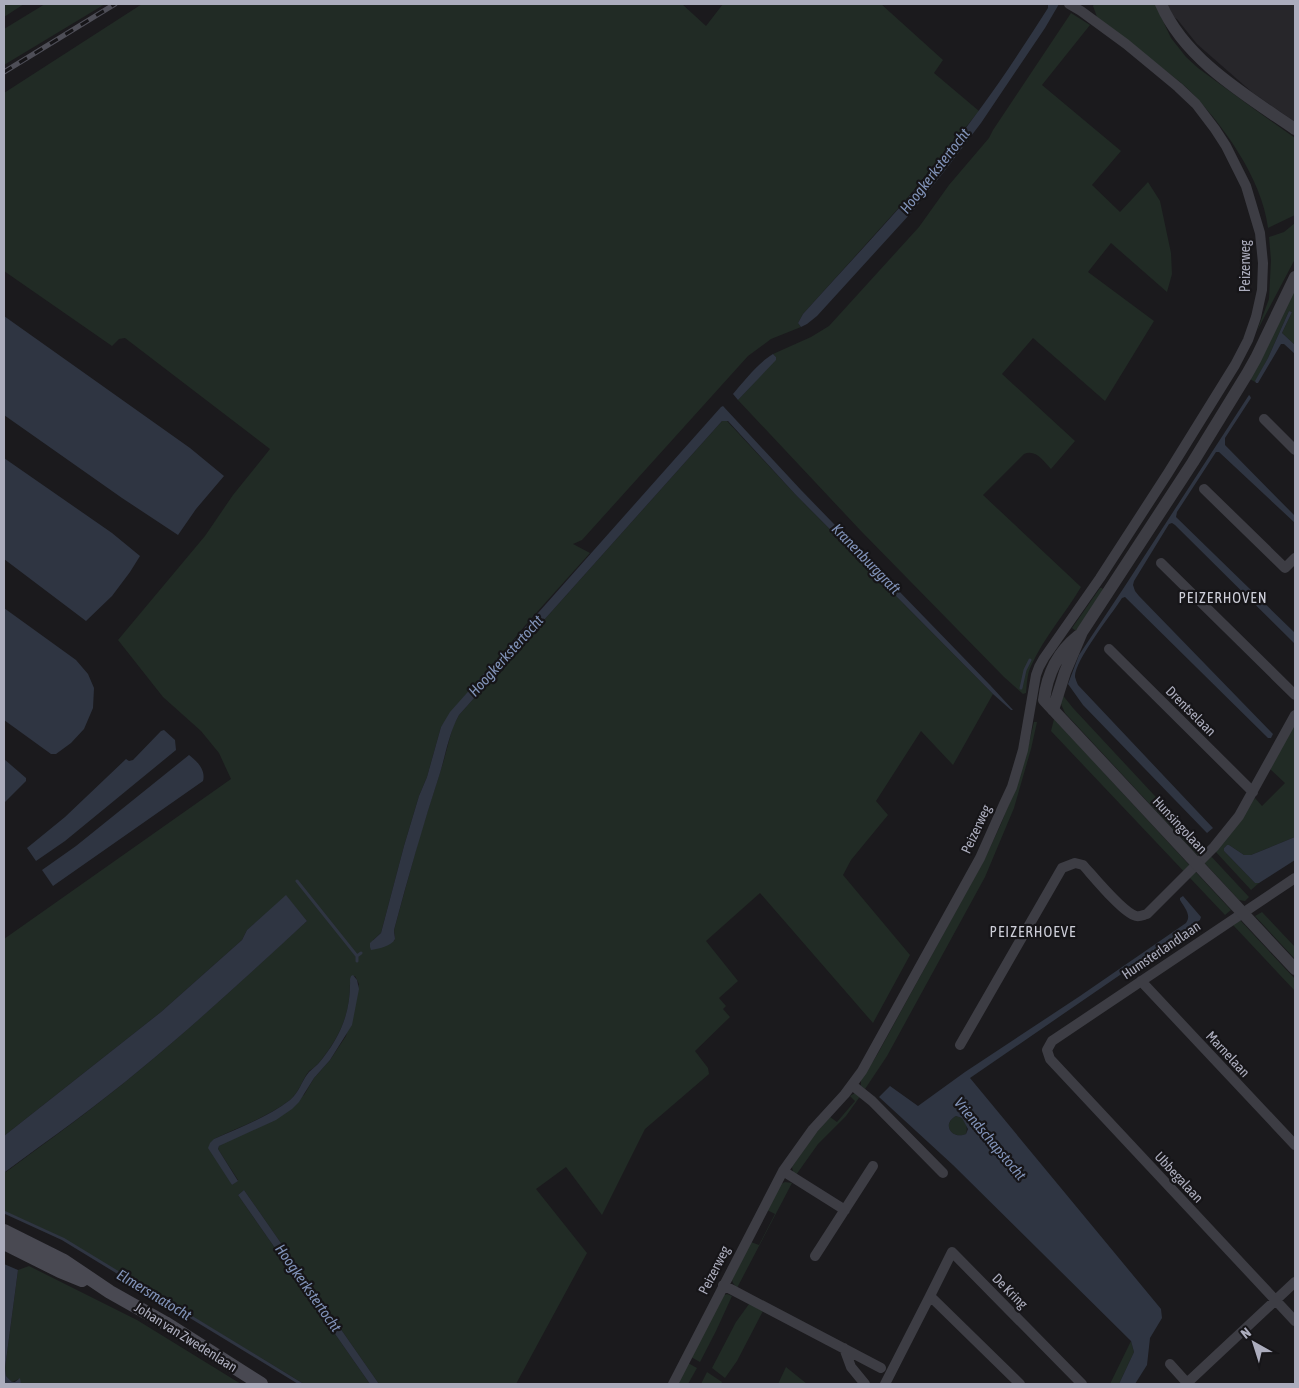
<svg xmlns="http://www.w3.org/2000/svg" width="1299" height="1388" font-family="'Asap Condensed',sans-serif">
	<rect width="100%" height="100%" fill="#1b1a1d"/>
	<!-- built -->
	<path fill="#27262a" d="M1148 4H1295V122L1253 93 1197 44 1177 19Z"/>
	<!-- green -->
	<path fill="#212b25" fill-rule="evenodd" d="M4 4H24L4 17Z
		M45 4H105L4 65V29Z
		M142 4H682L706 26 723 4H881L943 60 934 73 979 111 904 202 803 314 798 323 801 327 771 339 748 356 582 540 573 544 590 553 528 622 441 727 427 777 419 796 404 846 381 933 373 940 394 941 395 938 394 930 420 835 443 763 453 726 459 715 722 421H727L795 494 993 694 953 765 921 731 876 801 888 815 851 860 843 875 910 955 873 1023 760 893 706 941 738 981 719 998 726 1006 723 1009 730 1017 695 1051 708 1068 709 1074 645 1129 602 1215 566 1167 536 1189 587 1253 516 1384H379L244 1190 238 1195 370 1384H304L59 1236 4 1211V1171L6 1172C52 1138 98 1105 142 1068 199 1021 252 971 307 921L286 896 247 930 242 940 161 1012 4 1136V939L231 779 219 753 201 731 163 697 118 640 205 536 233 495 270 449 125 338 119 339 112 346 4 271V93ZM355 976 359 984 346 1036 330 1060 314 1078 304 1095 219 1146 218 1149 238 1180 232 1185 214 1139C239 1127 268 1117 290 1100 299 1093 302 1080 309 1071 312 1069 315 1067 318 1064 340 1037 351 1014 350 979Z
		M1094 4H1155L1171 38 1186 57 1198 68 1250 106 1295 138V215L1268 228C1262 178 1222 123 1187 88 1178 80 1167 72 1157 64 1137 48 1117 33 1097 17L1093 6Z
		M1071 13 1090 25 1042 85 1121 151 1092 185 1120 212 1148 182 1160 201 1171 253 1172 274 1167 292 1111 243 1088 272 1154 321 1105 401 1033 338 1002 374 1075 441 1051 469C1043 461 1036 449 1024 454L983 495 1081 587C1065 614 1044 637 1031 666 1027 674 1027 684 1026 693L1023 694 1004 677 861 531 738 400 775 360 776 357 773 354 811 337 829 326 919 227 949 185 989 138 993 130Z
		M1295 223V259L1257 331 1269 299 1271 260 1269 237 1284 232Z
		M1295 289V345L1282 333 1292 312 1289 311 1268 358 1255 382 1250 379Z
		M1100 588H1102L1104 591 1076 631 1072 628Z
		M1061 693 1073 708 1249 897 1245 901 1239 900 1065 713 1061 704Z
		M1054 719 1231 910 1225 915 1051 731Z
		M1034 722H1037L1031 749 1014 808 985 877 887 1056 865 1089 861 1086V1080L877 1055 984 860 1001 824 1015 788 1028 747Z
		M1295 724V837L1251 855H1244L1229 845H1227L1224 848V851L1255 883H1259L1251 890 1215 851 1255 798 1262 806 1285 783 1270 769Z
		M1262 912 1295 947V959L1255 916Z
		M1240 920 1295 979V991L1233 925Z
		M855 1093 861 1095 846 1116 818 1144 796 1175 793 1172 792 1167 813 1136 830 1117 837 1122 855 1101 850 1096Z
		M956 1116 962 1118C966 1123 968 1127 966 1134 952 1140 941 1124 956 1116Z
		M785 1182 792 1183 737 1288 733 1283 732 1280 751 1242 759 1245 775 1214 767 1210 781 1184Z
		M29 1266 137 1320 241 1384H21L19 1379 12 1382 6 1376 5 1368 18 1270Z
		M727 1294 732 1296 716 1331 700 1362 691 1357 724 1295Z
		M749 1304 763 1311 737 1361 725 1378 712 1368 736 1322Z
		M1131 1341 1134 1352 1119 1384H1110Z
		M688 1363 697 1368 688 1384H677Z
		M786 1367 807 1384H778Z
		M707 1372 722 1382 721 1384H701Z"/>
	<!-- water -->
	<path fill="#2f3542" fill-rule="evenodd" d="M1048 4H1059L1045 28 981 123 943 173 910 214 817 316 807 324 801 327 798 323 803 314C863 247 927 182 980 109 1004 77 1026 42 1048 8Z
		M1289 311 1292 312 1282 333 1295 345V354L1284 344H1281L1258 383H1256L1255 381 1268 358Z
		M4 316 190 448 224 476 196 509 178 535 122 498 4 415Z
		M773 354 776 357V360L738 400 733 394C744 381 759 362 773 354Z
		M1249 395 1250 396 1251 398 1225 438V445L1295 516V523L1219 452H1216L1177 512 1176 517 1295 633V644L1175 525 1172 523 1169 524 1134 581 1133 585 1135 591 1139 596 1273 734 1271 738H1268L1125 597 1122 598C1112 614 1074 661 1075 677 1076 680 1077 683 1078 685L1213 828 1207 833 1083 705 1068 684 1079 655 1123 589Z
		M723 406 801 490 990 685 1013 710H1011L993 694 795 494 728 421H722L459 715C449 733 446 753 440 773 423 825 408 877 394 930 394 933 395 937 395 939 392 946 378 949 371 950L370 947V943L381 933 404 846 419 796 427 777 441 727 450 712 721 407Z
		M4 458 112 533 140 556 130 572 112 596 86 621 4 559Z
		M4 608 76 660 88 674 94 688 93 708 84 729 71 743 56 754H51L4 720Z
		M164 730 175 740 176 750 65 841 36 861 27 848 65 817 126 759 129 761 133 760 161 731Z
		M189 755C197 761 206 770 203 781L53 886 42 870 76 846Z
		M4 759 26 778V781L4 803Z
		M1295 837V860L1259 883H1255L1224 851V848L1227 845H1229L1244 855H1251Z
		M286 895 307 921C253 971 199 1021 142 1068 98 1105 51 1138 5 1172L4 1171V1136L161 1012 242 940 247 930Z
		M1183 896 1201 917 1200 920 970 1078 1161 1309 1162 1318 1150 1338 1147 1365 1135 1384H1119L1134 1352 1131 1341 953 1165 879 1097 890 1086 918 1106 965 1072 1080 996 1186 923C1192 915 1184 907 1180 900V898ZM956 1116 962 1118 968 1129 966 1134C952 1140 941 1124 956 1116Z
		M353 975 357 980 359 989 352 1025 330 1060 314 1078 299 1102 292 1109 276 1120 219 1146 218 1149 238 1181 232 1185 208 1148 210 1143 214 1139C239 1128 268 1117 290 1100 299 1093 302 1080 309 1072 312 1069 315 1067 318 1064 340 1038 351 1013 350 979L351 976Z
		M244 1190 379 1384H370L238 1195Z
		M4 1264 18 1270 5 1368 6 1376 12 1382H15L20 1378 21 1384H4Z"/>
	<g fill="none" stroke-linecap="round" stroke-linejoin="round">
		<!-- stream -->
		<path stroke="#2f3542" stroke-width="3" d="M1021 688 1025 670 1030 660
			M297 881 357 956
			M357 961V956L361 953
			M4 1212 63 1239 301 1384"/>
		<!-- minor -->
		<path stroke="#3d3d44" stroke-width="10" d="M1264 419 1295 450
			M1204 489 1285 568 1295 558
			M1161 563 1295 695
			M1109 649 1253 792
			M1295 878 1052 1041 1047 1050 1050 1059 1295 1321
			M1141 981 1295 1145
			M960 1045 1062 868 1075 863 1083 865C1093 876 1123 913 1136 916 1140 917 1143 915 1147 914L1214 847 1239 816 1295 715
			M852 1085 872 1101 943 1173
			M783 1171 845 1210
			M815 1256 873 1166
			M723 1285 881 1368
			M844 1348 851 1367 865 1384
			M1170 1364 1188 1384
			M1187 1383 1295 1282
			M673 1384 783 1171 813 1129 845 1094 862 1071 980 858 1004 804 1012 787 1023 750 1036 675 1039 667 1044 658 1100 578 1168 473 1235 365 1248 340 1256 317 1262 290 1263 263 1260 233 1246 186 1226 146 1215 129 1196 104 1178 87 1126 44 1081 11 1069 4
			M885 1384 930 1296
			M1020 1384 930 1296 952 1252 1082 1384"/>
		<!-- tertiary -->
		<path stroke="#3d3d44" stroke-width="12" d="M1161 4C1185 60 1247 96 1295 129
			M1078 636C1058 652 1047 675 1044 700L1295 969
			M1053 710 1065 672 1082 632 1193 462 1247 374 1256 358 1295 277"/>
		<!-- secondary -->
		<path stroke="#494952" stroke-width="14" d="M4 1231 64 1261 110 1292 165 1323 261 1384
			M4 1243 60 1271 82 1280"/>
		<!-- rail casing -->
		<g stroke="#4e4e57" stroke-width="5">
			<path id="rail" d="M4 72 115 4"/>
		</g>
		<!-- rail -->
		<use href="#rail" stroke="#161518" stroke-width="3" stroke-dasharray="9" stroke-linecap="butt"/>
	</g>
	<g text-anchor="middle" stroke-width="4.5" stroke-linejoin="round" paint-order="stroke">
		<!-- street labels -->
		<g font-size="14" fill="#acadbd" stroke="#161518">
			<text transform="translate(1245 266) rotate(-90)" y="5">Peizerweg</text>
			<text transform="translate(1191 711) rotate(45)" y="5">Drentselaan</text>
			<text transform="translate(1180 825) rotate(47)" y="5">Hunsingolaan</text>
			<text transform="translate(976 829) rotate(-65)" y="5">Peizerweg</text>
			<text transform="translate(1161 950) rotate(-34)" y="5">Humsterlandlaan</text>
			<text transform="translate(1228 1054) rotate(47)" y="5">Marnelaan</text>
			<text transform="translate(1179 1177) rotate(47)" y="5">Ubbegalaan</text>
			<text transform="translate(714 1270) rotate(-63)" y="5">Peizerweg</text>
			<text transform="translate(1010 1291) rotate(45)" y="5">De Kring</text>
			<text transform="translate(186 1337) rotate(32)" y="5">Johan van Zwedenlaan</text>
		</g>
		<!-- water labels -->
		<g font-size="15" font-style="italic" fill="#8193b9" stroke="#161518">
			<text transform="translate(935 171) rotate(-52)" y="5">Hoogkerkstertocht</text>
			<text transform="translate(866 559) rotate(46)" y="5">Kranenburggraft</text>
			<text transform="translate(506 656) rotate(-48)" y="5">Hoogkerkstertocht</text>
			<text transform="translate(990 1139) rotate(50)" y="5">Vriendschapstocht</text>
			<text transform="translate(308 1288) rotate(55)" y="5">Hoogkerkstertocht</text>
			<text transform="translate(154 1295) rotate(31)" y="5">Elmersmatocht</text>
		</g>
		<!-- neighbourhood labels -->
		<g font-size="15" letter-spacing="1" fill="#cdced8" stroke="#161518">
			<text x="1223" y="603">PEIZERHOVEN</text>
			<text x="1033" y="937">PEIZERHOEVE</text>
		</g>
	</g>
	<!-- border -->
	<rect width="1299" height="1388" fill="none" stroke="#acadbd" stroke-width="10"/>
	<!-- north arrow -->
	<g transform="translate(1254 1343) rotate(321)" stroke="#161518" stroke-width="4" paint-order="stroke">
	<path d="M0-4L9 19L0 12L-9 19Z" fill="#acadbd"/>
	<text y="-8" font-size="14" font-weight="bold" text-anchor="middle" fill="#acadbd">N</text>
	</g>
</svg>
